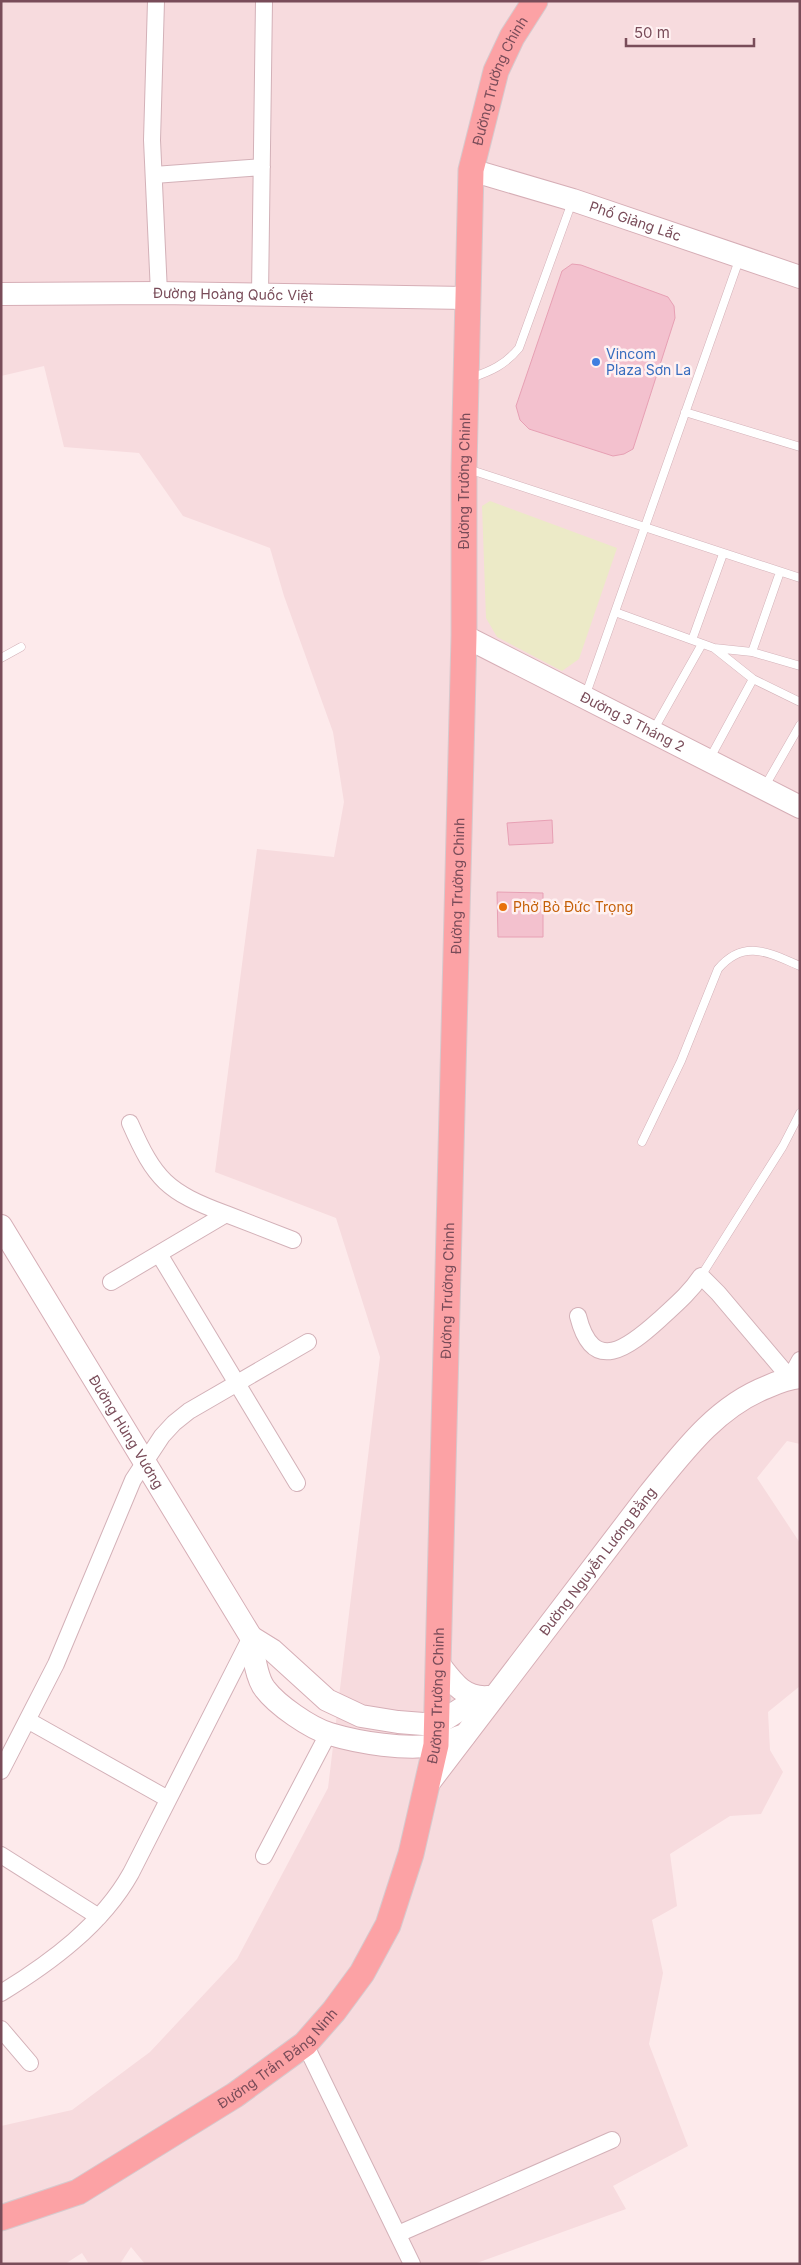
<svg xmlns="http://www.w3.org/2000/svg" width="801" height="2265" font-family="Inter,sans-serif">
	<rect width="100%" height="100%" fill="#fdeaeb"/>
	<!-- residential -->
	<path fill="#f7dbde" d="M1 1H800V1444L787 1441 757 1478 800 1543V1686L768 1712 770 1750 783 1772 761 1814 730 1816 670 1854 677 1906 652 1920 663 1973 649 2044 688 2146 613 2186 626 2209 474 2264H145L131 2247 120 2264H89L82 2253 65 2264H1V2126L72 2110 150 2052 237 1959 328 1788 380 1357 336 1218 215 1172 257 849 334 857 344 802 333 732 284 596 270 548 183 516 139 453 64 447 44 366 1 376Z"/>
	<!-- green -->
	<path fill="#eceac7" d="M490 501 617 548 579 659 562 671 497 637 486 618 482 506Z"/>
	<!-- building -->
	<path fill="#f3c1ce" stroke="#e7a0b4" d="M572 264 581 265 668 297 674 306 675 318 633 449 624 454 613 456 529 429 520 420 516 406 562 271Z
		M552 820 553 843 509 845 507 823Z
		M497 892 543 893V937H498Z"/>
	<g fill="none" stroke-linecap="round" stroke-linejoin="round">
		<!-- lane casing -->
		<g stroke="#d3b1b8" stroke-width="9">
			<path id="lane" d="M471 378C491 371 505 365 519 348L572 202
				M685 412 800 447
				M468 469 800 578
				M615 612 714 648 753 679 800 702
				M692 640 723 554
				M714 648 752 652 800 666
				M752 652 780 572
				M1 658 21 647
				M586 694 739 260
				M654 729 702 644
				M710 758 753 679
				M765 786 800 725
				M642 1142 681 1061 718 969C744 938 769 953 800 966
				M701 1276 783 1146 800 1113"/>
		</g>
		<!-- street casing -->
		<g stroke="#d3b1b8" stroke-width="18">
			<path id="street" d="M156 1 152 140 159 293
				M154 175 262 167
				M260 294 264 1
				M130 1123C155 1180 167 1192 226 1214
				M159 1254 297 1483
				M111 1282 226 1214 293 1240
				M578 1316C593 1376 629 1347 659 1320 674 1306 689 1294 701 1276L718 1293 790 1378 800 1360
				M29 1721 168 1799
				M1 1771 56 1664 133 1480 162 1436 174 1423 189 1411 308 1342
				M1 1855 99 1917
				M264 1856 328 1734
				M1 1993C50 1963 102 1925 131 1873L251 1637
				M1 2029 30 2063
				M305 2044 412 2264
				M398 2234 612 2140"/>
		</g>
		<!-- secondary casing -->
		<g stroke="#d6aeb6" stroke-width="24">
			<g id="secondary">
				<path id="s1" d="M471 170 573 200 800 277"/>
				<path id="s2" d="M1 294 159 293 466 298"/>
				<path id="s3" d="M464 636 800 807"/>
				<path id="s4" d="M1 1226 251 1637C253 1651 256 1678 265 1689 277 1705 310 1728 330 1734 360 1743 405 1750 436 1745 445 1743 456 1738 465 1735"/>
				<path d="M251 1637 272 1650 327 1700 361 1716 398 1722 436 1725 478 1698"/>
				<path d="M438 1663C452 1681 463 1699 488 1697"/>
				<path id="s5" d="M428 1784 649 1494C683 1452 716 1407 767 1387 778 1382 788 1378 800 1377"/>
			</g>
		</g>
		<!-- primary casing -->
		<g stroke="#d7c9cd" stroke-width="27">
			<g id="primary">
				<path id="s6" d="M1 2218 78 2192 235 2095 305 2044 334 2011 362 1973 388 1925 411 1854 436 1745 464 636V467L471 170 496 71 512 37 535 1"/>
			</g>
		</g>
		<!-- lane -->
		<use href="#lane" stroke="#fff" stroke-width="8"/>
		<!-- street -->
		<use href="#street" stroke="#fff" stroke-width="16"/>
		<!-- secondary -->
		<use href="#secondary" stroke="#fff" stroke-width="22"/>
		<!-- primary -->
		<use href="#primary" stroke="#fca2a5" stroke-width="25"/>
	</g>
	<!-- markers -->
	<circle fill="#3f7fe0" stroke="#fff1f2" stroke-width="2" cx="596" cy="362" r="5"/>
	<circle fill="#e8710a" stroke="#fff1f2" stroke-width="2" cx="503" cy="907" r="5"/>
	<g text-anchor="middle" stroke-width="5" stroke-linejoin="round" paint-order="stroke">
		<!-- street labels -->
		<g font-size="14" fill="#794c59" stroke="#fff1f2">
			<text dy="5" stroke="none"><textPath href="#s6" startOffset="2354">Đường Trường Chinh</textPath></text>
			<text dy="5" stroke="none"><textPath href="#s1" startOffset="172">Phố Giảng Lắc</textPath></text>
			<text dy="5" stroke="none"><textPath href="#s2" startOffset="232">Đường Hoàng Quốc Việt</textPath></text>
			<text dy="5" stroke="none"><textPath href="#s6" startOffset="1949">Đường Trường Chinh</textPath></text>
			<text dy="5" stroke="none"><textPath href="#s3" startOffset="189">Đường 3 Tháng 2</textPath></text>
			<text dy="5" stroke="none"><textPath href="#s6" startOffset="1544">Đường Trường Chinh</textPath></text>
			<text dy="5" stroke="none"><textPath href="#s6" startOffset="1139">Đường Trường Chinh</textPath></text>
			<text dy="5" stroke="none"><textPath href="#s4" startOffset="241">Đường Hùng Vương</textPath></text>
			<text dy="5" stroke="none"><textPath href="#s5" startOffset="280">Đường Nguyễn Lương Bằng</textPath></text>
			<text dy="5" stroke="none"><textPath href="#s6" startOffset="734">Đường Trường Chinh</textPath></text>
			<text dy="5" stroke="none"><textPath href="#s6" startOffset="322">Đường Trần Đăng Ninh</textPath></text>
		</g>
		<!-- shop labels -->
		<g font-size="14" fill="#366cbe" stroke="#fff1f2" text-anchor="start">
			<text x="606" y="359">Vincom<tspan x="606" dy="16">Plaza Sơn La</tspan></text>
		</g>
		<!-- food labels -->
		<g font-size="14" fill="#c56008" stroke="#fff1f2" text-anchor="start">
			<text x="513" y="912">Phở Bò Đức Trọng</text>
		</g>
	</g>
	<!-- border -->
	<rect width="801" height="2265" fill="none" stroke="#794c59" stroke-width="5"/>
	<!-- scale -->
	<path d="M626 38v8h128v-8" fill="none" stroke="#794c59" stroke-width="2.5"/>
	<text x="634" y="38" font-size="15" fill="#794c59" stroke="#fff1f2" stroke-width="4" paint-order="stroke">50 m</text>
</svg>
